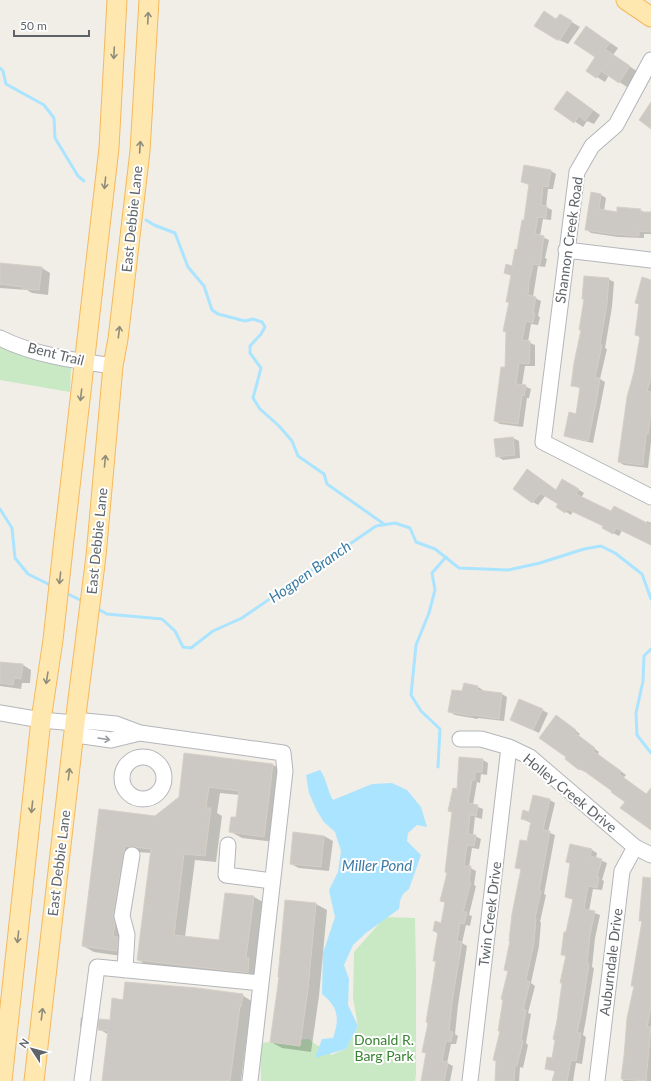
<svg xmlns="http://www.w3.org/2000/svg" width="651" height="1081" font-family="Lato,sans-serif">
	<rect width="100%" height="100%" fill="#f1eee8"/>
	<!-- green -->
	<path fill="#c8e9c4" d="M0 346 20 355 40 361 71 368 70 392 0 380Z
		M385 917 415 918 416 972V1075L415 1081H261L260 1043 308 1039 331 1055 346 1049 358 1026 353 998 354 952Z"/>
	<!-- water -->
	<path fill="#aae4ff" d="M320 770C327 779 327 790 333 800L372 784 392 783 407 790 421 807 427 827 417 825 408 833 407 841 421 855 409 889 403 894 400 901 399 909 366 933 353 945 344 965 349 979 348 1005 358 1026 346 1049 315 1058 322 1039 333 1038C340 1018 338 1007 322 994L323 953 335 917 329 890 338 872 341 851 335 832 324 822 317 811 309 793 306 775Z"/>
	<!-- shadow -->
	<path fill="#0003" d="M560 15 580 27 568 44 557 39V20Z
		M587 27 618 48 613 55 638 72 627 87 609 75 605 82 597 77 596 57Z
		M575 97 600 115 594 124 587 121 583 127 555 108Z
		M551 171 556 174 553 189H548L546 207 552 210 551 220 543 219 540 236 549 240 545 258 547 259 545 267 538 266 533 297 541 301 538 316 540 317 538 325 531 324 528 342 535 345V366H525L522 385 531 389 529 398H527L523 427 500 424 495 421 506 369 510 303 507 301 512 276 505 273 512 267 525 221 529 185 522 182Z
		M592 193 601 195 606 198 604 211 618 213 640 210 646 213H651V234H644V238L618 237 591 233 586 229Z
		M0 264 42 268 50 273 48 295 32 293 27 290 0 288Z
		M608 279 614 282 612 307 605 348 607 349 600 379 605 382 593 443 570 438 565 435 577 415 581 389 572 385 582 330 585 300 583 299Z
		M651 281V442L648 468 624 465 619 462 641 338 636 335 640 305 637 303Z
		M513 438 519 441 520 458 503 460 497 456 496 440Z
		M528 470 556 491 563 480 584 493 581 498 611 512 646 524 647 521 651 523V545L622 530 619 536 609 531 604 526 573 511 571 515 558 507 560 504 546 495 538 505 533 502 514 488Z
		M0 663 23 665 31 670 30 683H22L21 689 0 686Z
		M478 687 483 690V692L502 694 507 697 504 721 478 718V719L455 715 450 712 463 693Z
		M542 710 548 713 539 733 511 720Z
		M562 720 580 734 578 736 599 752 598 754 626 775 623 778 651 797V829L626 802 613 791 585 771V772L579 769 567 757Z
		M185 754 273 765 284 771 275 842 242 838 231 832 237 818 240 795 220 793 217 813 222 816 216 862 195 860 185 937 220 941 254 897 265 903 259 978 149 966 138 960 151 853 136 852 124 921 128 957 94 952 83 946 100 810 156 817 180 798Z
		M483 760 488 763 487 775 481 774 480 783 477 782 473 805 483 809 482 819 475 817 473 835 481 839 479 849 472 848 469 867 476 871 474 885 476 886 469 915 472 916 470 926 466 925 462 943 467 946 458 1005 455 1034 458 1036 456 1044H451L447 1063 453 1066 450 1081H422L427 1054 423 1052 429 1023 437 962 434 961 438 934 434 931 442 924 446 903 441 901 448 873 453 813 449 811 458 790Z
		M533 796 550 800 555 803 548 832 555 835 544 894 546 895 540 922H541L539 946 531 983 535 986 528 1013 531 1014 526 1043 528 1045 523 1068 520 1067 519 1081H496L509 972 505 970 511 941 522 870 517 867 528 842 531 823 522 819 529 813Z
		M294 833 324 836 333 841 329 871 299 868 291 864Z
		M571 845 592 850 597 853 596 858 607 863 602 880 604 881 602 890 593 889 589 911 600 915 595 938 592 967 594 968 586 1019 583 1035 586 1037 582 1064 576 1063 573 1081H553L556 1072 546 1068 553 1059 566 957 562 954 574 900 566 897 571 864 567 861Z
		M651 879V1081H623L635 987 632 985 643 922 640 920Z
		M316 904 327 910 319 996 311 1052 282 1048 271 1042 280 977Z
		M242 995 253 1002 250 1012 241 1081H103L109 1035 99 1029 110 1021 124 1001Z
		M81 1017 92 1024 91 1033 80 1027Z"/>
	<g fill="none" stroke-linecap="round" stroke-linejoin="round">
		<!-- stream -->
		<path stroke="#aae4ff" stroke-width="3" d="M0 68 3 71 6 84 44 105 54 118 55 138 78 176 84 181
			M146 220 154 225 175 233 188 267 204 286 212 310 218 314 245 321 253 319 262 322 265 327 261 334 250 346V353L261 368 253 398 260 409 279 426 292 441 298 456 324 474 327 484 384 524
			M0 509 12 528 15 558 28 574 52 586
			M64 592 84 602
			M96 608 107 614 162 619 175 631 183 647 191 648 213 631 242 618 376 526 395 523 410 528 416 542 435 549 459 568 508 570 540 563 584 549 601 546 615 553 642 574 651 599
			M651 649 644 656 643 681 636 713 637 735 651 753
			M438 767 440 729 421 711 411 695 416 645 429 613 435 590 432 573 446 557"/>
	</g>
	<!-- building -->
	<path fill="#ccc9c4" stroke="#d6cfc5" d="M544 11 556 19 560 14 572 21 560 40H557L534 26Z
		M586 26 610 43 605 49 630 66 619 83 601 71 596 78 586 71 595 57 574 43Z
		M567 91 593 110 585 121 579 116 574 123 554 109Z
		M651 102V129L639 120Z
		M524 165 551 170 548 187 543 186 541 205 547 206 546 218 538 217 535 234 544 236 540 265 533 264 529 282 528 295 536 297 533 313H535L533 323 526 321 522 340 530 341 529 364 519 363 516 384 526 385 524 396 522 395 518 424 494 421 501 367H505L506 332 503 331 509 302H506L511 275 504 273 506 264 512 266 515 249 517 250 522 220H524L529 184 521 182Z
		M591 192 601 194 599 209 617 212V207L641 209 640 212H651V232L639 231V236L612 234 585 230Z
		M0 263 42 267 39 290 22 289 23 287 0 284Z
		M584 276 609 278 607 304 600 345H602L595 378H600L597 398 588 441 564 436 569 412 576 414 580 387 571 386 574 363 581 330H579L584 299H582Z
		M642 277 651 280V378L647 391 651 392V412L648 434H646L643 465 618 462 627 397 634 372 640 336 635 335 639 304 635 303Z
		M513 437 515 455 496 457 494 439Z
		M527 469 556 490 562 479 579 489 576 494 611 511 614 506 651 525V545L616 528 613 534 602 528 603 526 567 509 565 513 556 507 558 504 540 493 532 503 513 489Z
		M0 662 23 664 21 679 14 678 13 685 0 683Z
		M464 683 478 686 477 690 502 693 499 719 473 715V716L448 712 452 690 462 691Z
		M519 699 543 709 533 730 510 720Z
		M556 715 576 730 574 732 595 748 593 751 621 771 619 774 646 794 651 788V830L620 808 625 802 611 792 612 791 580 768 579 770 565 759 566 757 539 738Z
		M184 753 273 764 264 837 229 832 231 817H236L239 791 209 787 206 808H211L205 856 184 854 174 935 219 940 225 893 254 896 246 958H249L248 973 137 960 151 849 125 846 113 915 115 924 113 936 118 937 117 951 82 946 99 809 155 816 179 797Z
		M459 757 483 759 482 772H475V780H472L468 803 478 805 476 816 470 815 468 834 476 835 474 846 467 845 464 866H471L469 881 471 882 463 912H467L464 924 460 923 457 941 462 942 452 1002 449 1031 453 1032 451 1042 446 1041 442 1061 448 1062 444 1081H421L426 1053 422 1052 428 1023 426 1022 436 961H433L438 932 433 931 435 921 441 923 445 902 440 901 447 873 445 872 452 812 448 811 453 788 457 789Z
		M533 795 550 799 543 830 550 831 539 891H541L535 918H536L534 943 526 980 530 982 523 1010H526L521 1040 523 1041 517 1066 515 1065 514 1081H495L496 1061 493 1060 500 1031H498L503 1000 501 999 508 971 504 970 510 941H509L512 914 521 869 515 868 520 840 527 841 531 821 521 819 523 810 529 812Z
		M293 832 324 836 321 867 290 864Z
		M570 844 592 849 590 856 602 859 597 877H599L597 888 588 886 584 909 595 911 590 935 587 964H589L581 1015 577 1033H581L576 1061 571 1060 567 1081H552L555 1071 545 1069 547 1057 552 1058 555 1040 553 1039 557 1021 562 983H560L566 955H561L564 932H566L573 899 565 897 570 863 566 862Z
		M643 877 651 878V1007L647 1027H651L646 1081 621 1079 624 1056 627 1018 634 986H631L642 921H639Z
		M285 900 316 903 308 989 300 1046 270 1042 279 977H278Z
		M125 982 197 988 243 994 241 1007 240 1006 230 1081H102L108 1031 98 1030 99 1019 110 1020 112 998 123 1000Z"/>
	<g fill="none" stroke-linecap="round" stroke-linejoin="round">
		<!-- minor casing -->
		<g stroke="#b3b6ba" stroke-width="17">
			<path id="minor" d="M651 60 616 125 592 146 577 172 543 442 651 497
				M566 250 651 260
				M0 338C33 355 77 361 113 366
				M0 713 41 720 75 723 85 721 116 724 140 733 283 753 285 771 250 1081
				M75 723 83 736 111 740 140 733
				M460 739H481L509 747 530 757 635 847 651 855
				M122 778a21 21 0 1 1 42 0a21 21 0 1 1-42 0Z
				M228 845 226 875 272 881
				M125 970 127 935 122 916 132 855
				M82 1081 97 967 261 983
				M470 1081 509 747
				M597 1081 622 871 635 847"/>
		</g>
		<!-- major casing -->
		<g stroke="#f6b85b" stroke-width="21">
			<path id="major" d="M626 0 651 17
				M2 1081 41 720 53 640 64 539 109 148 117 0
				M34 1081 75 723 96 556 113 366 118 339 140 151 149 0"/>
		</g>
		<!-- minor -->
		<use href="#minor" stroke="#fff" stroke-width="15"/>
		<!-- major -->
		<use href="#major" stroke="#ffe8af" stroke-width="19"/>
	</g>
	<!-- one-way arrows -->
	<defs><path id="oneway-shaft" d="M-6 0H5M1.5-3L5.5 0L1.5 3" fill="none" stroke-width="1.6" stroke-linecap="round" stroke-linejoin="round"/></defs>
	<g stroke="#8f8c7d">
		<use href="#oneway-shaft" transform="translate(148 18) rotate(-87)"/>
		<use href="#oneway-shaft" transform="translate(114 53) rotate(93)"/>
		<use href="#oneway-shaft" transform="translate(140 147) rotate(-86)"/>
		<use href="#oneway-shaft" transform="translate(105 183) rotate(96)"/>
		<use href="#oneway-shaft" transform="translate(119 332) rotate(-83)"/>
		<use href="#oneway-shaft" transform="translate(81 395) rotate(97)"/>
		<use href="#oneway-shaft" transform="translate(105 461) rotate(-85)"/>
		<use href="#oneway-shaft" transform="translate(60 578) rotate(96)"/>
		<use href="#oneway-shaft" transform="translate(47 678) rotate(99)"/>
		<use href="#oneway-shaft" transform="translate(69 774) rotate(-83)"/>
		<use href="#oneway-shaft" transform="translate(32 807) rotate(96)"/>
		<use href="#oneway-shaft" transform="translate(18 937) rotate(96)"/>
		<use href="#oneway-shaft" transform="translate(42 1014) rotate(-83)"/>
	</g>
	<use stroke="#979a9d" href="#oneway-shaft" transform="translate(104 739) rotate(9)"/>
	<g text-anchor="middle" stroke-width="4" stroke-linejoin="round" paint-order="stroke">
		<!-- street labels -->
		<g font-size="14" fill="#5f6468" stroke="#fff">
			<text transform="translate(132 219) rotate(-84)" y="5">East Debbie Lane</text>
			<text transform="translate(569 240) rotate(-82)" y="5">Shannon Creek Road</text>
			<text transform="translate(56 354) rotate(14)" y="5">Bent Trail</text>
			<text transform="translate(97 541) rotate(-84)" y="5">East Debbie Lane</text>
			<text transform="translate(570 793) rotate(39)" y="5">Holley Creek Drive</text>
			<text transform="translate(59 863) rotate(-83)" y="5">East Debbie Lane</text>
			<text transform="translate(490 914) rotate(-83)" y="5">Twin Creek Drive</text>
			<text transform="translate(611 962) rotate(-83)" y="5">Auburndale Drive</text>
		</g>
		<!-- park labels -->
		<g font-size="14" fill="#388331" stroke="#fff">
			<text x="384" y="1045">Donald R.<tspan x="384" dy="16">Barg Park</tspan></text>
		</g>
		<!-- water labels -->
		<g font-size="15" font-style="italic" fill="#3b7ba4" stroke="#fff">
			<text transform="translate(310 572) rotate(-35)" y="5">Hogpen Branch</text>
			<text x="377" y="871">Miller Pond</text>
		</g>
	</g>
	<!-- north arrow -->
	<g transform="translate(32 1049) rotate(306)" stroke="#ffffff" stroke-width="3" paint-order="stroke">
	<path d="M0-3L7 15L0 10L-7 15Z" fill="#5f6468"/>
	<text y="-6" font-size="11" font-weight="bold" text-anchor="middle" fill="#5f6468">N</text>
	</g>
	<!-- scale -->
	<path d="M14 30v6h75v-6" fill="none" stroke="#5f6468" stroke-width="2"/>
	<text x="20" y="30" font-size="12" fill="#5f6468" stroke="#ffffff" stroke-width="3" paint-order="stroke">50 m</text>
</svg>
